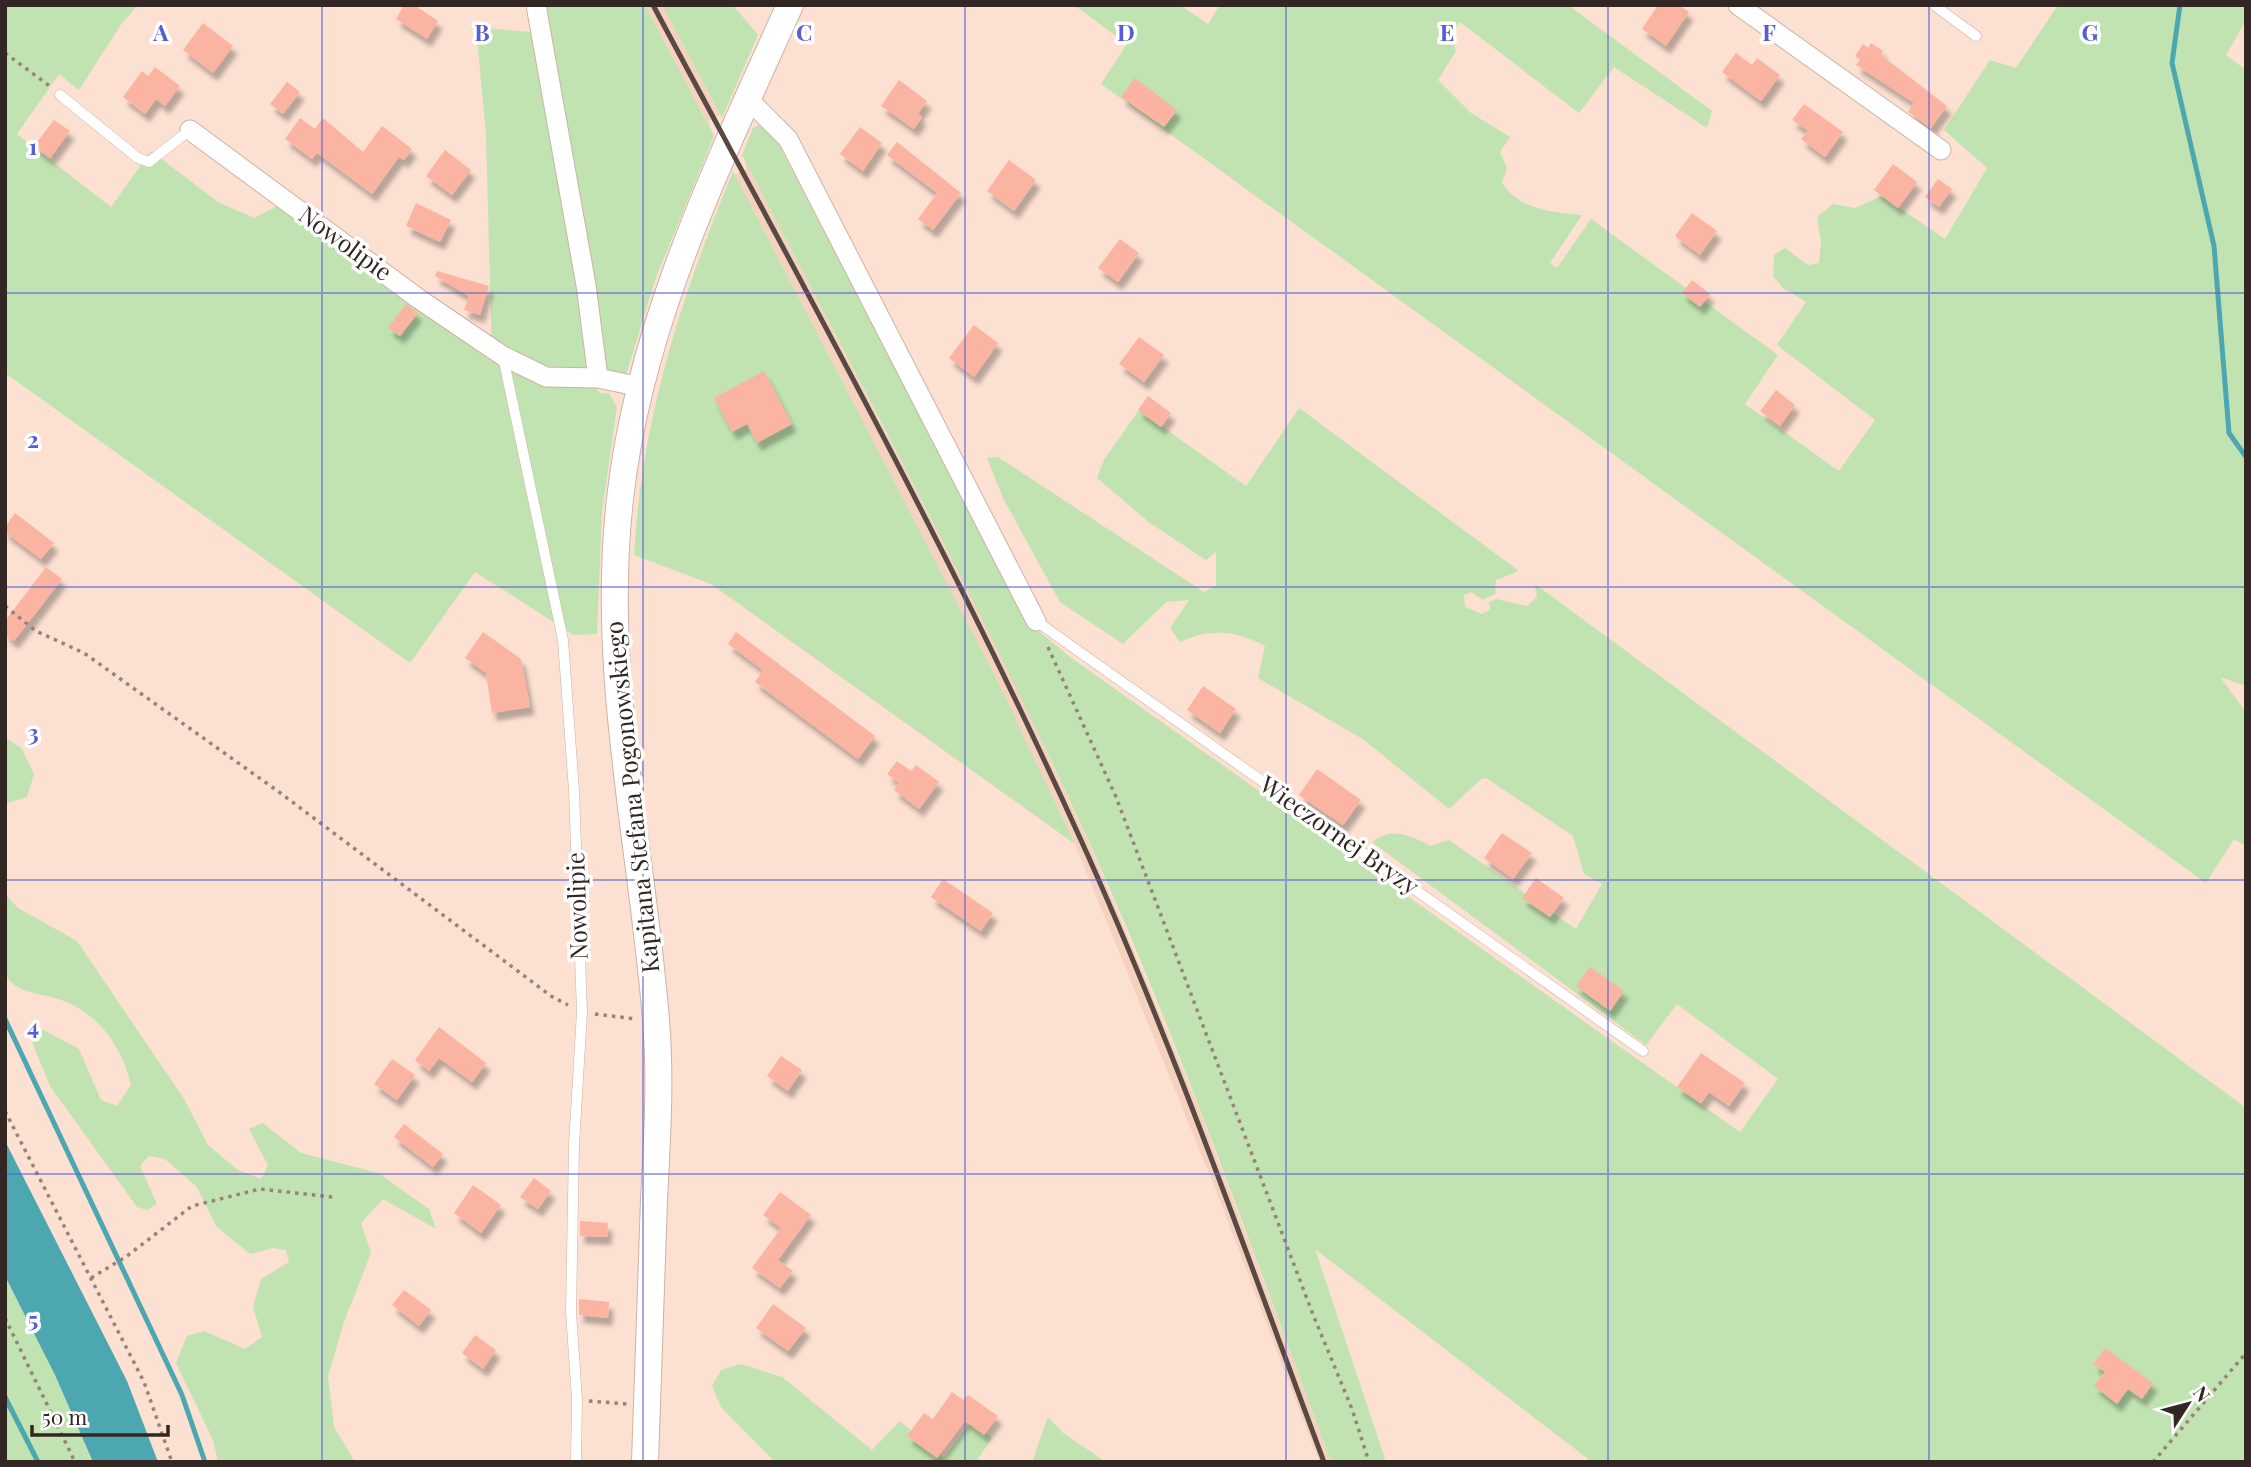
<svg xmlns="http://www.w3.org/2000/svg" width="2251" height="1467" font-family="'Playfair Display',serif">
	<defs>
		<filter id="shadow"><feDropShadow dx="4.5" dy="8" stdDeviation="2" flood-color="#0004"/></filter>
	</defs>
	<rect width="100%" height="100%" fill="#fce0d1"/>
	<!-- built -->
	<path fill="#f5d2c0" d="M645 5H662L720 115 709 121 710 128Z
		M746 163 1001 654 1091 848 1199 1109 1331 1462H1319L1219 1198 1075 844 994 674 735 175 746 169Z"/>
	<!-- green -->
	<path fill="#c1e3b1" d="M5 5H138L122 23 79 90 59 74 17 134 111 207 151 151 218 202 254 218 279 205 492 362 486 135 476 27 551 34 546 5H645L714 136 655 280 627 372 624 375 608 371 606 366 593 385 601 394 609 393 617 407 602 512 597 634 574 635 475 572 410 663 5 373Z
		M662 5H733L758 35 722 118Z
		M1074 5H1180L1208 24 1220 5H1568L1712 111 1707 128 1614 67 1579 113 1460 22 1451 36 1456 51 1438 80 1471 113 1510 137 1500 152 1507 168 1502 182C1518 210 1552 212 1582 215L1550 263 1557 268 1591 219 1778 355 1745 404 1839 471 1875 420 1777 345 1806 302 1783 288 1773 276 1774 255 1785 248 1808 265 1819 263 1821 243 1817 217 1833 204 1855 208 1882 196 1945 239 1987 168 1944 130 1990 60 2016 68 2058 5H2246V20L2226 55 2246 70V686L2220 677 2246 712V846L2234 839 2206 883 1101 84 1127 44Z
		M758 125 772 132 1029 623 1070 657 1740 1132 1778 1079 1677 1004 1646 1045 1372 842C1393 826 1410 836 1431 846L1449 840 1576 929 1602 884 1584 874 1573 836 1486 778 1481 779 1449 809 1364 740 1258 678 1265 646C1236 630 1210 628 1180 642L1170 628 1189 600 1166 602 1123 644 1060 602 1003 498 987 458 998 457 1204 592 1216 586V552L1206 560 1150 523 1097 478 1104 460 1139 410 1246 486 1299 408 1519 571 1496 580 1495 594 1483 600 1471 592 1464 595 1465 607 1482 614 1490 610 1489 602 1496 599 1527 606 1537 597 1535 584 2246 1108V1462H1592L1315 1249 1386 1462H1331C1254 1255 1181 1045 1090 844 983 610 860 383 742 155L753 128Z
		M733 171 994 674 1075 844 711 584 634 555C642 417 681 298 733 171Z
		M5 737 21 748 34 774 27 797 5 804Z
		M5 894 18 908 77 941 184 1099 208 1145 238 1170 261 1179 268 1165 249 1129 263 1123 301 1153 378 1173 429 1209 436 1229 383 1199 361 1223 371 1253 344 1322 328 1376 334 1427 355 1462H218L213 1440 176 1363 187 1336 204 1331 245 1349 262 1337 253 1307 261 1279 289 1262 286 1250 273 1248 250 1254 216 1226 197 1187 165 1159 149 1156 140 1166 157 1204 147 1210 137 1207 50 1086 32 1042 36 1026 79 1049 101 1100 117 1106 131 1085C122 1046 97 1011 58 999 40 993 15 993 6 975 1 964 5 909 5 894Z
		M5 1276 55 1375 93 1462H5Z
		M741 1364 782 1377 872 1450 900 1421 944 1458 972 1421 992 1438 976 1462H775L721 1407 712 1386 721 1370Z
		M1048 1417 1063 1433 1106 1462H1032Z"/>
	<!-- water -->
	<path fill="#4ca7b1" d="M5 1141 127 1381 158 1462H93L55 1375 5 1276Z"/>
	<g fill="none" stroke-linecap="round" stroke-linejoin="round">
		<!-- stream -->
		<path stroke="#4ca7b1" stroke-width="5" d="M2180 5 2172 63 2214 246 2229 433 2246 457
			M5 1019 182 1395 205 1462
			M5 1397 38 1462"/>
	</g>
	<!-- building -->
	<path fill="#fbb3a2" filter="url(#shadow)" d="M404 5H414L438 21 427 39 396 19Z
		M1658 5H1679L1689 12 1666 46 1642 29Z
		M203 23 233 46 213 73 183 50Z
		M1871 43 1883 51 1881 55 1947 106 1931 128 1908 112 1914 103 1856 65 1860 60 1855 56 1863 44 1868 48Z
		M1736 53 1752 65 1757 58 1780 75 1761 101 1722 72Z
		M155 67 180 86 165 106 156 99 145 114 123 97 142 71 148 76Z
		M1135 78 1177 110 1164 127 1121 97Z
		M899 80 927 101 918 114 922 117 914 129 881 106Z
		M287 82 300 92 283 114 270 104Z
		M1804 104 1843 132 1825 157 1801 139 1808 131 1792 120Z
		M300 118 315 129 323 118 363 152 382 126 412 149 404 160 399 157 372 194 317 153 312 159 285 139Z
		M54 120 70 131 50 158 34 146Z
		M860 127 882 143 863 171 840 154Z
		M897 142 961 193 933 230 918 219 937 193 887 155Z
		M445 150 471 170 452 195 426 176Z
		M1009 160 1036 180 1014 211 987 191Z
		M1893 164 1917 182 1898 208 1874 190Z
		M1938 179 1952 189 1939 207 1925 197Z
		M416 203 451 220 440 242 406 226Z
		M1692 213 1717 231 1700 255 1675 236Z
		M1120 239 1139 253 1118 282 1098 268Z
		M437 271 489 286 480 315 464 310 469 296 435 276Z
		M1692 280 1710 294 1700 307 1682 293Z
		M406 304 418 313 400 336 388 328Z
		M974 325 998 343 974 377 949 358Z
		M1139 337 1164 355 1144 382 1119 364Z
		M764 371 792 424 757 443 747 424 732 432 714 398Z
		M1776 390 1795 405 1780 426 1760 411Z
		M1148 396 1171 413 1161 427 1138 410Z
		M15 513 54 543 41 559 5 532V527Z
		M46 567 62 579 14 641 5 634V621Z
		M483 632 521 659 530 707 492 713 486 673 465 658Z
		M736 632 875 736 858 759 755 682 763 670 728 644Z
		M1203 686 1236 709 1220 733 1187 710Z
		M897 761 911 771 916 765 939 782 919 809 894 790 899 783 887 774Z
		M1317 769 1361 800 1343 825 1299 795Z
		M1502 833 1532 853 1513 879 1484 858Z
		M1536 878 1564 898 1550 917 1522 898Z
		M943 879 993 913 981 931 931 897Z
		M1590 967 1624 991 1610 1011 1576 986Z
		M439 1027 486 1063 472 1082 439 1058 429 1071 415 1060Z
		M1701 1053 1745 1083 1729 1106 1709 1092 1701 1103 1677 1087Z
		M781 1056 802 1070 788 1091 767 1076Z
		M392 1059 415 1075 397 1100 374 1084Z
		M404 1124 443 1154 433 1167 394 1137Z
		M534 1178 551 1191 538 1209 520 1197Z
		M473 1185 501 1205 481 1233 454 1213Z
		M780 1192 811 1215 778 1260 793 1271 780 1288 752 1268 781 1228 763 1215Z
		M580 1221 608 1223 607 1237 580 1236Z
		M404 1290 431 1310 419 1326 392 1305Z
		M579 1299 609 1302 608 1318 579 1315Z
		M773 1304 806 1328 788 1351 756 1328Z
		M475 1335 496 1350 483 1369 462 1353Z
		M2105 1348 2153 1383 2142 1399 2128 1389 2117 1404 2094 1386 2105 1372 2093 1364Z
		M952 1392 963 1400 968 1395 998 1416 984 1435 965 1421 937 1458 907 1436 924 1413 933 1419Z"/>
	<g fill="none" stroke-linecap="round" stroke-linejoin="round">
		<!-- lane casing -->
		<g stroke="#cdb2a4" stroke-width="11">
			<path id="lane" d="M1934 5 1976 36
				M60 95 138 158 149 162 190 130
				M503 357 563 640 574 791 582 1012 574 1145 571 1312 577 1400 576 1462
				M1036 621 1643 1051"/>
		</g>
		<!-- street casing -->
		<g stroke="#cdb2a4" stroke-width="21">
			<path id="street" d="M536 5 586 285 598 378
				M1738 5 1941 150
				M748 99 788 139 1036 621
				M190 130 419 299 503 356 546 377 598 378 641 387"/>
		</g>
		<!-- secondary casing -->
		<g stroke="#cdb2a4" stroke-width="28">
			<path id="secondary" d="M645 1462C648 1374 651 1287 654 1200 657 1140 661 1080 656 1020 642 846 600 674 620 499 639 325 719 163 790 5"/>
		</g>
		<!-- path -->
		<path stroke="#978379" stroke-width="3.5" stroke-dasharray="3.5 5" stroke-linecap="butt" d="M5 53 51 87
			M5 606 36 631 84 653 279 792 551 996 568 1005
			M1048 647 1116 797 1312 1312 1352 1409 1369 1462
			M595 1014 636 1019
			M5 1111 144 1382 172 1462
			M91 1278 127 1256 192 1206 260 1189 332 1197
			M5 1318 75 1462
			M589 1401 627 1404
			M2153 1462 2246 1353"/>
		<!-- lane -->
		<use href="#lane" stroke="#fff" stroke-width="10"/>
		<!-- street -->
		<use href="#street" stroke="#fff" stroke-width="19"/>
		<!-- secondary -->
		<use href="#secondary" stroke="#fff" stroke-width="26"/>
		<!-- rail -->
		<path stroke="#584a43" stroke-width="5" d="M653 5C800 280 952 554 1080 838 1172 1041 1246 1253 1324 1462"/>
	</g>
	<!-- grid -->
	<path fill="none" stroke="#555ed4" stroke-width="2" stroke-opacity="0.55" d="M322 5V1462M643 5V1462M965 5V1462M1286 5V1462M1608 5V1462M1929 5V1462M5 293H2246M5 587H2246M5 880H2246M5 1174H2246"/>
	<g text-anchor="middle" stroke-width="7" stroke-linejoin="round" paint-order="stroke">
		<!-- street labels -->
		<g font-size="24" fill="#322722" stroke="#fff">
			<text transform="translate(345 244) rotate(36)" y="8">Nowolipie</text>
			<text transform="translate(633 797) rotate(-96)" y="8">Kapitana Stefana Pogonowskiego</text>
			<text transform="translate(1339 836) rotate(35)" y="8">Wieczornej Bryzy</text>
			<text transform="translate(578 906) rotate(-92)" y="8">Nowolipie</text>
		</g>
	</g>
	<g font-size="23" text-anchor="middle" font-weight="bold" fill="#555ed4" stroke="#fff" stroke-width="7" stroke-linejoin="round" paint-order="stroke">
		<text x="161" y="41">A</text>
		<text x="482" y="41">B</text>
		<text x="804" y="41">C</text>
		<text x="1126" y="41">D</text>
		<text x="1447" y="41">E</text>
		<text x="1769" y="41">F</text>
		<text x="2090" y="41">G</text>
		<text x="33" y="155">1</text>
		<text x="33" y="448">2</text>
		<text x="33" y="741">3</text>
		<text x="33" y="1035">4</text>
		<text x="33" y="1328">5</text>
	</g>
	<!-- border -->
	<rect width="2251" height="1467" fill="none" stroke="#322722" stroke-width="14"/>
	<!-- north arrow -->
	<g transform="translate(2188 1404) rotate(54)" stroke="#ffffff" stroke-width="5" paint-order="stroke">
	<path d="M0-5L12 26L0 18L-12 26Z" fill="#322722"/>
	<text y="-10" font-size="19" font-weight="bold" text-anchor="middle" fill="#322722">N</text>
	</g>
	<!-- scale -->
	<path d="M32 1425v10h136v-10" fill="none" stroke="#322722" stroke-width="3.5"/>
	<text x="42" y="1425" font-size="21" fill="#322722" stroke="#ffffff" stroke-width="5" paint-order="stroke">50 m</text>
</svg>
